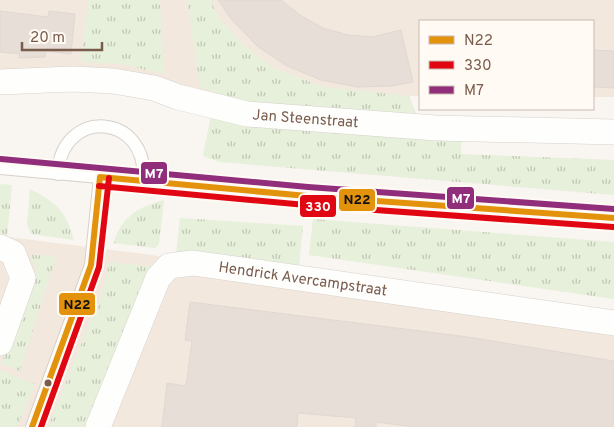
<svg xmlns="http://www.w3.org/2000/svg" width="614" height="427" font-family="Overpass,sans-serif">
	<defs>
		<pattern id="grass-tufts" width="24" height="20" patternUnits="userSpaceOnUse" patternTransform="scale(1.25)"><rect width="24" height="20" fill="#e7f0db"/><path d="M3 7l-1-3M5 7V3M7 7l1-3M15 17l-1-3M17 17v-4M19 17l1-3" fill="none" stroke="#c0c6b4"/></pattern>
	</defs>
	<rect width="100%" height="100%" fill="#f9f5f0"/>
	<!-- residential -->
	<path fill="#f2e8de" d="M0 0H614V97H593V21H420V96L136 94 0 75Z
		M0 236 144 254 614 323V427H0Z"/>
	<!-- grass -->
	<path fill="url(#grass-tufts)" d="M88 0H160L164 74 121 64 81 62Z
		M187 0H210L218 17 242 43 273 68 324 87 409 96 418 118 239 102 200 87Z
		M211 115 461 141V154L614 160V195L219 162 203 156Z
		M0 184 12 185 7 238 0 236Z
		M30 189C56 202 66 211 74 240L31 234 27 224Z
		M164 200 159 244 155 248 113 243C123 216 136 208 164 200Z
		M180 218 303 226 299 266 176 253Z
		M313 219 614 242V299L309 255Z
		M29 255 56 256 20 371 1 364 35 279 36 267Z
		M109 262 155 267 89 427H48L103 290Z
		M0 370 35 384 17 427H0Z"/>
	<!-- building -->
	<path fill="#e6ded7" stroke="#e2d8d2" d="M218 0H281L300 15 323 28 348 35 372 37 401 30 413 82 391 86 357 87 321 80 287 66 257 46 231 19Z
		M0 11 48 17 49 11 75 14 71 54 46 51 45 57 19 58 20 54 0 52Z
		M593 50 614 51V88L593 87Z
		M190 302 468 337 614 361V427H414L376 422V427H355L356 418 298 413 297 427H162L167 383 186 386 192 341 185 340Z"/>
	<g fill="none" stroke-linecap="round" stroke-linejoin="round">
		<!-- service casing -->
		<g stroke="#d7d1cb" stroke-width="14">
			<path id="service" d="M0 168 307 196 614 218
				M58 174C61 106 150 113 143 181
				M32 427 91 265 100 177"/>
		</g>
		<!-- minor casing -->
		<g stroke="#d7d1cb" stroke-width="26">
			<g id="minor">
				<path id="s1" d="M0 82 73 79 113 81 154 88 178 97 247 114 436 128 614 132"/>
				<path d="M0 247 13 253 23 278 0 343"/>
				<path id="s2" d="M98 427 158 278 169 266 193 263 614 323"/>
			</g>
		</g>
		<!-- service -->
		<use href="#service" stroke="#fefefd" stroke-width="12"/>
		<!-- minor -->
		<use href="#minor" stroke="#fefefd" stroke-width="25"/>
		<!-- bus-1 casing -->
		<g stroke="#fffaf3" stroke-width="10">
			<path id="bus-1" d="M100 177 307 196 614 218
				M32 427 91 265 100 177"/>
		</g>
		<!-- bus-2 casing -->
		<g stroke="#fffaf3" stroke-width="10">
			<path id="bus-2" d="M99 186 306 205 613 227
				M41 427 99 267 109 178"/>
		</g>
		<!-- bus-3 casing -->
		<g stroke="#fffaf3" stroke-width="10">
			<path id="bus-3" d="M1 159 308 187 614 209"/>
		</g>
		<!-- bus-1 -->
		<use href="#bus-1" stroke="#e3920c" stroke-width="6"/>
		<!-- bus-2 -->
		<use href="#bus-2" stroke="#e00713" stroke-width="6"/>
		<!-- bus-3 -->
		<use href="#bus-3" stroke="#912e7b" stroke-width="6"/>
	</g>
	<!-- markers -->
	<circle fill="#7a5c4d" stroke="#fffaf3" stroke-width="2" cx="48" cy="383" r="4.5"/>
	<g text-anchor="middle" stroke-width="4.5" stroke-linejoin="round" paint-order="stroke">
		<!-- street labels -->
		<g font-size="15" fill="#7a5c4d" stroke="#fffaf3">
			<text dy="5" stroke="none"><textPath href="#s1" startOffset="310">Jan Steenstraat</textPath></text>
			<text dy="5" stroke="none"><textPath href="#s2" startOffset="312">Hendrick Avercampstraat</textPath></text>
		</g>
	</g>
	<g stroke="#fffaf3" stroke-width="2">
		<rect x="140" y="161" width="28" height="24" rx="5" fill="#912e7b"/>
		<rect x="446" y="186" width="29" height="24" rx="5" fill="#912e7b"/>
		<rect x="338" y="188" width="38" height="24" rx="5" fill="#e3920c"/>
		<rect x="299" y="194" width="38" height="24" rx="5" fill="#e00713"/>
		<rect x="58" y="292" width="38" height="24" rx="5" fill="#e3920c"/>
	</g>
	<g font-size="14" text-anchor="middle" font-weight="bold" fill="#fff">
		<text x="154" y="178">M7</text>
		<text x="461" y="203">M7</text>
		<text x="318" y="211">330</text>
	</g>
	<g font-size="14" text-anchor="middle" font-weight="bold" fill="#111">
		<text x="357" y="204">N22</text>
		<text x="77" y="309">N22</text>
	</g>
	<!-- legend -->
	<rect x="419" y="20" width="175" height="90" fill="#fffaf3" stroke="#cabbb1"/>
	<rect x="429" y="36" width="25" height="8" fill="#e3920c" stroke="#cabbb1"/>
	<text x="464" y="45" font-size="15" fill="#7a5c4d">N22</text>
	<rect x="429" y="61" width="25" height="8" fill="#e00713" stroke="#cabbb1"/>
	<text x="464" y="70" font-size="15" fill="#7a5c4d">330</text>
	<rect x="429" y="86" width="25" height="8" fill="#912e7b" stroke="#cabbb1"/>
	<text x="464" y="95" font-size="15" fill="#7a5c4d">M7</text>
	<!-- scale -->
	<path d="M22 42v8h80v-8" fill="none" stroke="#7a5c4d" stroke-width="2.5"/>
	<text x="30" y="42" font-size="15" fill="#7a5c4d" stroke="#fffaf3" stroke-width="4" paint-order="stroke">20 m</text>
</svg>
